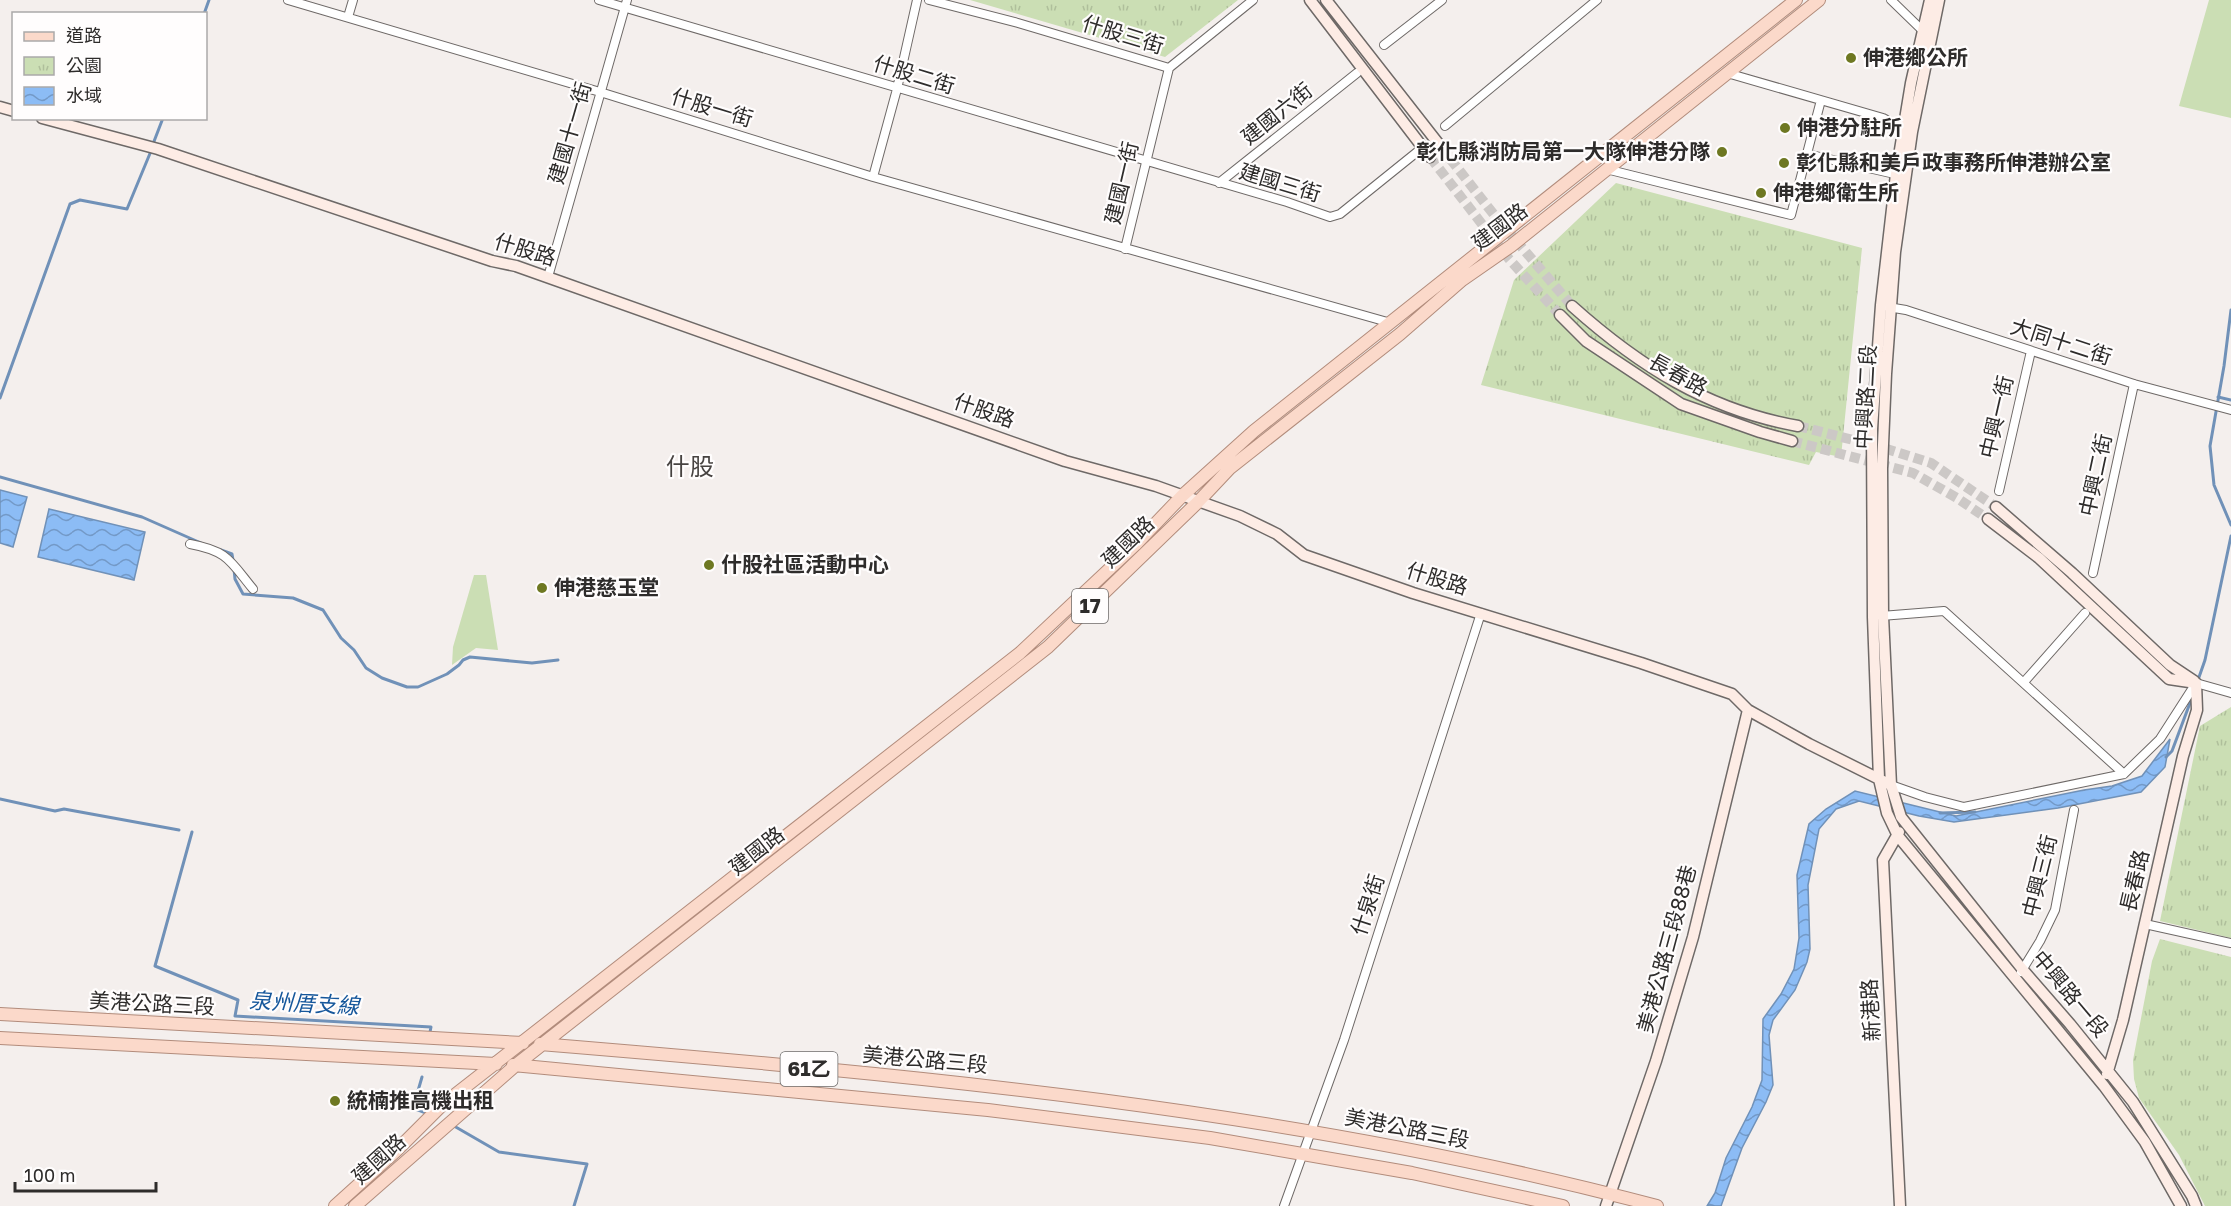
<svg xmlns="http://www.w3.org/2000/svg" width="2231" height="1206" font-family="'Golos Text','Noto Sans TC',sans-serif">
	<defs>
		<pattern id="park-tufts" width="24" height="20" patternUnits="userSpaceOnUse" patternTransform="scale(1.5)"><rect width="24" height="20" fill="#cbdeb4"/><path d="M3 7l-1-3M5 7V3M7 7l1-3M15 17l-1-3M17 17v-4M19 17l1-3" fill="none" stroke="#afbf9b"/></pattern>
		<pattern id="water-waves" width="16" height="10" patternUnits="userSpaceOnUse" patternTransform="scale(1.5)"><rect width="16" height="10" fill="#8cbcf5"/><path d="M0 5q4-4 8 0t8 0" fill="none" stroke="#7399c7"/></pattern>
	</defs>
	<rect width="100%" height="100%" fill="#f4efed"/>
	<!-- grass -->
	<path fill="#cbdeb4" d="M2209 0H2231V118L2179 106Z
		M474 575H486L498 650 476 648 452 665 453 647Z"/>
	<!-- park -->
	<path fill="url(#park-tufts)" d="M970 0H1238L1165 57Z
		M1616 183 1862 248 1841 457 1816 452 1809 465 1481 385 1514 280Z
		M2231 707V938L2160 921 2200 726Z
		M2160 939 2231 957V1206H2205L2179 1155 2139 1098 2134 1079 2133 1060 2152 961Z"/>
	<!-- water -->
	<path fill="url(#water-waves)" stroke="#7091b8" stroke-width="1.5" d="M0 490 27 497 13 547 0 543Z
		M49 509 145 532 134 580 38 557Z
		M2170 739 2165 767 2141 792 2058 808 1954 822 1919 816 1859 801 1836 809 1819 829 1808 885 1810 949 1807 962 1795 990 1773 1020 1769 1035 1773 1085 1766 1102 1742 1148 1721 1206H1707L1715 1193 1726 1158 1752 1107 1762 1080 1763 1019 1781 994 1794 969 1799 938 1797 875 1809 824 1826 809 1855 791 1956 816 2084 790 2112 786 2142 776Z"/>
	<g fill="none" stroke-linecap="round" stroke-linejoin="round">
		<!-- stream -->
		<path stroke="#7091b8" stroke-width="3" d="M204 14 209 0
			M153 144 163 118
			M2231 310 2224 366 2210 446 2214 485 2231 525
			M2218 397 2231 400
			M0 398 70 204 80 200 127 209 151 151
			M0 477 142 517 201 543
			M221 550 232 554 233 560
			M234 569 235 579 243 594 293 598 323 610 341 638 354 650 366 668 382 678 407 687H418L447 674 459 665 463 660 470 657 532 663 558 660
			M2198 680 2205 660 2231 536
			M2166 757 2172 751 2193 695
			M0 799 55 811 64 809 179 830
			M1940 813 1975 812
			M192 832 155 966 238 1000 235 1016 431 1027 430 1032
			M422 1077 413 1108 426 1113
			M454 1126 499 1152 587 1164 574 1206"/>
		<!-- secondary-tunnel -->
		<path stroke="#ccc8c6" stroke-width="10" stroke-dasharray="10 5" stroke-linecap="butt" d="M1441 147 1495 216 1572 306
			M1430 157 1509 259 1560 315
			M1798 426 1877 446 1931 463 1996 507
			M1792 441 1913 473 1957 498 1988 519"/>
		<!-- street casing -->
		<g stroke="#6e6967" stroke-width="10">
			<path id="street" d="M288 0 600 92 873 177 1391 323
				M599 0 1287 202 1330 217 1340 214 1417 152
				M929 0 1018 23 1169 68
				M1891 0 1923 31 1927 33
				M348 17 353 0
				M1384 45 1442 0
				M1727 73 1883 118 1907 131
				M1445 126 1597 0
				M1807 154 1899 175
				M1606 169 1791 215 1821 100
				M873 177 897 89 917 0
				M1219 183 1357 73
				M1125 249 1169 68 1253 0
				M548 277 627 0
				M1888 307 1906 310 2134 384 2231 410
				M1999 491 2031 351
				M190 544C228 551 230 561 253 589
				M2093 573 2134 384
				M1881 616 1944 611 2124 774
				M2024 682 2085 613
				M1891 785 1925 797 1964 807 2124 774 2160 739 2196 683 2231 693
				M2145 924 2231 943
				M2021 972 2040 941 2055 910 2074 810
				M1284 1206 1344 1040 1481 613"/>
		</g>
		<!-- secondary casing -->
		<g stroke="#6e6967" stroke-width="13">
			<path id="secondary" d="M1310 0 1430 157
				M1326 0 1441 147
				M1930 0 1911 83 1896 174 1881 305 1872 429 1873 617 1879 779 1887 813 1898 836 2104 1086 2145 1142 2181 1206
				M1939 0 1912 132 1895 252 1886 374 1882 468 1883 616 1891 785 1901 817 2023 970 2070 1024 2133 1102 2192 1196 2196 1206
				M0 107 14 111
				M42 118 158 149 492 261 516 266 1065 461 1156 486 1240 516 1277 534 1304 555 1413 593 1641 663 1732 694 1748 710 1809 744 1891 785
				M1572 306C1639 366 1708 410 1798 426
				M1560 315 1586 341 1681 404 1760 432 1792 441
				M1996 507 2072 573 2170 665 2194 681
				M1988 519 2039 558 2169 679 2196 683
				M1899 832 1883 860 1900 1206
				M2107 1074 2123 1020 2183 756 2197 710 2196 683
				M1606 1206 1656 1061 1693 937 1748 710"/>
		</g>
		<!-- primary casing -->
		<g stroke="#b28c7c" stroke-width="14">
			<path id="primary" d="M0 1014 523 1043
				M0 1038 496 1064
				M540 1044C916 1075 1291 1109 1657 1206
				M513 1065 988 1110 1210 1138 1412 1173 1563 1206
				M335 1206 397 1150 442 1105 1020 653 1135 545 1182 496 1254 431 1796 0
				M355 1206 516 1065 1048 647 1198 502 1230 468 1400 334 1462 280 1511 246 1819 0"/>
		</g>
		<!-- street -->
		<use href="#street" stroke="#fff" stroke-width="8"/>
		<!-- secondary -->
		<use href="#secondary" stroke="#fdece5" stroke-width="10"/>
		<!-- primary -->
		<use href="#primary" stroke="#fbd9ca" stroke-width="12"/>
	</g>
	<!-- markers -->
	<g fill="#6e7822" stroke="#fffdfd" stroke-width="2">
		<circle cx="1851" cy="58" r="6"/>
		<circle cx="1785" cy="128" r="6"/>
		<circle cx="1722" cy="152" r="6"/>
		<circle cx="1784" cy="163" r="6"/>
		<circle cx="1761" cy="193" r="6"/>
		<circle cx="709" cy="565" r="6"/>
		<circle cx="542" cy="588" r="6"/>
		<circle cx="335" cy="1101" r="6"/>
	</g>
	<g text-anchor="middle" stroke-width="4.5" stroke-linejoin="round" paint-order="stroke">
		<!-- shield labels -->
		<g fill="#fffdfd" stroke="#6d6b6a" stroke-width="1.5">
			<rect x="1072" y="589" width="36" height="34" rx="4.5"/>
			<rect x="780.5" y="1052" width="57" height="34" rx="4.5"/>
		</g>
		<g font-size="20" font-weight="bold" fill="#2e2c2b">
			<text x="1090" y="613">17</text>
			<text x="809" y="1076">61乙</text>
		</g>
		<!-- street labels -->
		<g font-size="21" fill="#2e2c2b" stroke="#fffdfd">
			<text transform="translate(1123 35) rotate(17)" y="7">什股三街</text>
			<text transform="translate(914 75) rotate(17)" y="7">什股二街</text>
			<text transform="translate(712 108) rotate(17)" y="7">什股一街</text>
			<text transform="translate(1277 114) rotate(-39)" y="7">建國六街</text>
			<text transform="translate(570 133) rotate(-74)" y="7">建國十一街</text>
			<text transform="translate(1122 183) rotate(-77)" y="7">建國一街</text>
			<text transform="translate(1280 183) rotate(17)" y="7">建國三街</text>
			<text transform="translate(1500 227) rotate(-37)" y="7">建國路</text>
			<text transform="translate(525 250) rotate(17)" y="7">什股路</text>
			<text transform="translate(2061 342) rotate(18)" y="7">大同十二街</text>
			<text transform="translate(1678 375) rotate(29)" y="7">長春路</text>
			<text transform="translate(1866 397) rotate(-87)" y="7">中興路二段</text>
			<text transform="translate(984 411) rotate(19)" y="7">什股路</text>
			<text transform="translate(1997 417) rotate(-77)" y="7">中興一街</text>
			<text transform="translate(2096 475) rotate(-78)" y="7">中興二街</text>
			<text transform="translate(1128 542) rotate(-44)" y="7">建國路</text>
			<text transform="translate(1437 579) rotate(17)" y="7">什股路</text>
			<text transform="translate(757 851) rotate(-38)" y="7">建國路</text>
			<text transform="translate(2040 876) rotate(-76)" y="7">中興三街</text>
			<text transform="translate(2135 881) rotate(-77)" y="7">長春路</text>
			<text transform="translate(1368 905) rotate(-72)" y="7">什泉街</text>
			<text transform="translate(1667 949) rotate(-75)" y="7">美港公路三段88巷</text>
			<text transform="translate(2070 994) rotate(50)" y="7">中興路一段</text>
			<text transform="translate(152 1004) rotate(3)" y="7">美港公路三段</text>
			<text transform="translate(1871 1010) rotate(-93)" y="7">新港路</text>
			<text transform="translate(925 1060) rotate(5)" y="7">美港公路三段</text>
			<text transform="translate(1407 1129) rotate(11)" y="7">美港公路三段</text>
			<text transform="translate(379 1159) rotate(-42)" y="7">建國路</text>
		</g>
		<!-- poi labels -->
		<g font-size="21" font-weight="bold" fill="#2e2c2b" stroke="#fffdfd" text-anchor="start">
			<text x="1863" y="65">伸港鄉公所</text>
			<text x="1797" y="135">伸港分駐所</text>
			<text x="1710" y="159" text-anchor="end">彰化縣消防局第一大隊伸港分隊</text>
			<text x="1796" y="170">彰化縣和美戶政事務所伸港辦公室</text>
			<text x="1773" y="200">伸港鄉衛生所</text>
			<text x="721" y="572">什股社區活動中心</text>
			<text x="554" y="595">伸港慈玉堂</text>
			<text x="347" y="1108">統楠推高機出租</text>
		</g>
		<!-- water labels -->
		<g font-size="22" font-style="italic" fill="#16579b" stroke="#fffdfd">
			<text transform="translate(304 1003) rotate(3)" y="8">泉州厝支線</text>
		</g>
		<!-- quarter labels -->
		<g font-size="24" fill="#474341" stroke="#fffdfd">
			<text x="690" y="475">什股</text>
		</g>
	</g>
	<!-- legend -->
	<rect x="12" y="12" width="195" height="108" fill="#fffdfd" stroke="#aba9a9" stroke-width="1.5"/>
	<rect x="24" y="32" width="30" height="9" fill="#fbd9ca" stroke="#aba9a9" stroke-width="1.5"/>
	<text x="66" y="42" font-size="18" fill="#2e2c2b">道路</text>
	<rect x="24" y="57" width="30" height="18" fill="url(#park-tufts)" stroke="#aba9a9" stroke-width="1.5"/>
	<text x="66" y="72" font-size="18" fill="#2e2c2b">公園</text>
	<rect x="24" y="87" width="30" height="18" fill="url(#water-waves)" stroke="#aba9a9" stroke-width="1.5"/>
	<text x="66" y="102" font-size="18" fill="#2e2c2b">水域</text>
	<!-- scale -->
	<path d="M15 1182v9h141v-9" fill="none" stroke="#2e2c2b" stroke-width="3"/>
	<text x="24" y="1182" font-size="18" fill="#2e2c2b" stroke="#fffdfd" stroke-width="4.5" paint-order="stroke">100 m</text>
</svg>
